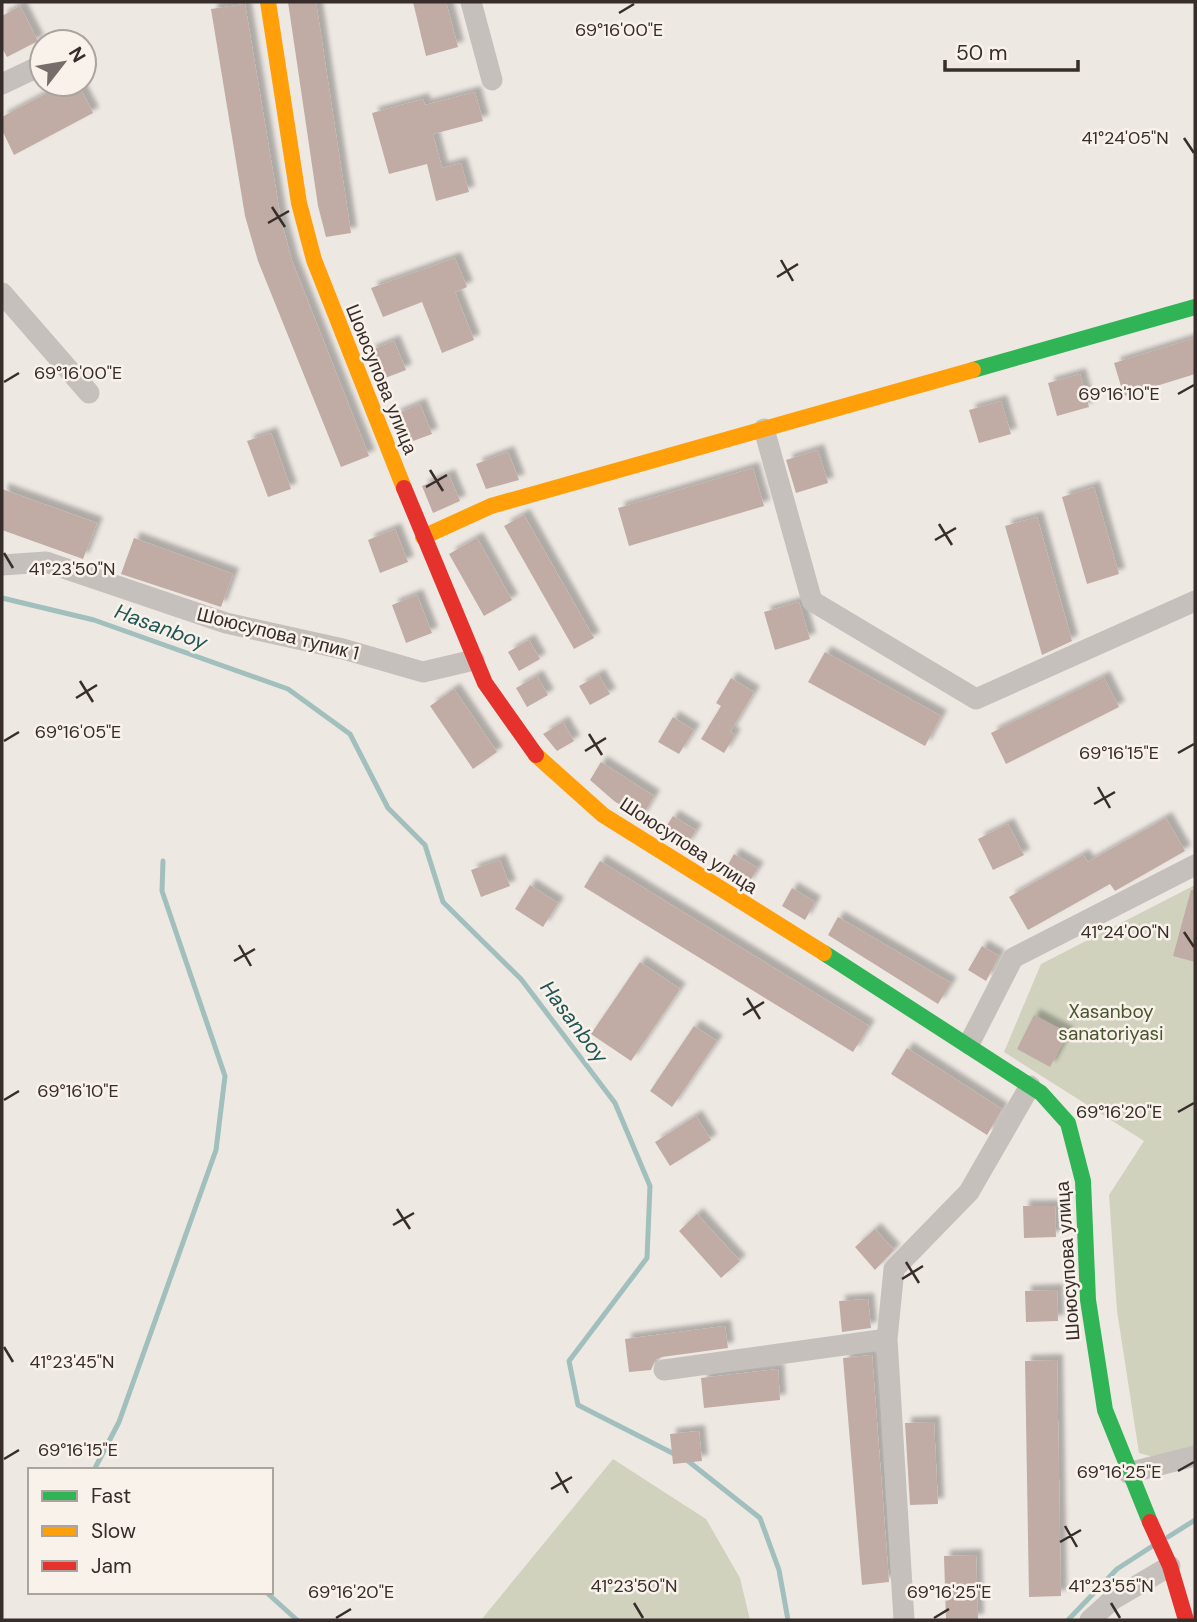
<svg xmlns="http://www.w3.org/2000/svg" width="1197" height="1622" font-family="'DM Sans',sans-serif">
	<defs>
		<filter id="shadow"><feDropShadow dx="6" dy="-6" stdDeviation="2" flood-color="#0004"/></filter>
	</defs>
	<rect width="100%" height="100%" fill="#eee8e3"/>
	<!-- green -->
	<path fill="#d0d2be" d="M1195 885V1447L1161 1459 1139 1453 1117 1311 1109 1195 1144 1141 1004 1052 1041 964Z
		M613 1459 706 1519 740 1578 750 1620H481Z"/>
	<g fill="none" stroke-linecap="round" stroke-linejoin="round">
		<!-- stream -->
		<path stroke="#a0bfbd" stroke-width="5" d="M2 598 94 620 288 689 350 734 388 808 425 845 443 902 521 979 615 1103 650 1186 647 1258 569 1361 578 1405 688 1461 760 1518 779 1570 788 1620
			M94 1470 119 1422 216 1150 225 1076 162 891 163 861
			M124 1470H130
			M1168 1537 1195 1520
			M266 1592 297 1620
			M1068 1620 1117 1569 1151 1547"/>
	</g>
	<!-- building -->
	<path fill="#c0aca5" filter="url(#shadow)" d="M288 2H316L351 233 326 237 318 206Z
		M413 2H446L458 47 426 56Z
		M245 4 281 220 292 261 369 456 341 467 258 261 245 216 211 9Z
		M20 6 38 41 7 57 2 48V16Z
		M64 84H78L93 113 14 155 2 130V117Z
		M475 92 483 121 433 134 442 168 461 163 469 192 436 201 427 164 389 174 372 113 423 99 425 105Z
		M455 258 467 287 455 292 474 340 442 353 422 302 383 317 371 288Z
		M1195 338V374L1124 396 1114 363Z
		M394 341 406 370 380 380 369 351Z
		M1080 374 1089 407 1057 416 1048 383Z
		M1001 401 1011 434 979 443 969 410Z
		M420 404 432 434 405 444 394 415Z
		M271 433 291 489 268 497 247 441Z
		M818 450 828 483 796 493 786 460Z
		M508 452 519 480 486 489 476 464Z
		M753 468 764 506 629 546 618 508Z
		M449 475 460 501 433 513 422 486Z
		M1094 487 1119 574 1087 584 1062 497Z
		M2 489 97 523 83 559 2 530Z
		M524 515 594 638 574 649 504 526Z
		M1037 517 1072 641 1042 655 1005 526Z
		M395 529 408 562 380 573 368 540Z
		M134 538 233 574 221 607 121 574Z
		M477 538 512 600 484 616 449 554Z
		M417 595 432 633 406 643 392 605Z
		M799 602 810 639 775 650 764 612Z
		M529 640 540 659 519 671 508 652Z
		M825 652 941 716 925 746 808 682Z
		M599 675 610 694 590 705 579 686Z
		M537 676 548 695 527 707 516 688Z
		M1104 677 1119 707 1006 764 991 733Z
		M731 678 754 692 730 732 735 735 724 753 701 739 721 706 716 703Z
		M454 689 497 752 473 769 430 706Z
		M673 717 694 730 679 754 658 742Z
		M563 722 574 741 557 751 543 734Z
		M601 762 654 796 641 818 614 801 590 780Z
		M673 816 696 830 686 846 663 832Z
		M1166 818 1185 851 1115 891 1110 884 1028 930 1009 897 1083 855 1088 862Z
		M1008 824 1024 855 993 870 978 839Z
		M734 854 758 868 747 885 725 870Z
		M500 860 510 886 481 897 471 870Z
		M600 861 869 1026 853 1052 584 887Z
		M530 885 558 903 543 927 515 909Z
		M792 888 815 902 805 920 782 906Z
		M1191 890H1195V962L1173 956Z
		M838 917 951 983 938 1004 828 935Z
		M982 946 999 956 986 981 968 970Z
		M640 962 680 989 631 1061 591 1034Z
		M1034 1015 1068 1033 1050 1067 1017 1049Z
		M694 1026 717 1041 672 1107 650 1091Z
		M907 1048 1002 1109 987 1135 891 1074Z
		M696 1116 711 1140 670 1166 655 1142Z
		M1023 1206H1055L1056 1237 1024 1238Z
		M697 1214 740 1261 721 1278 679 1231Z
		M875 1229 894 1250 875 1270 855 1247Z
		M1057 1290 1058 1321 1026 1322 1025 1291Z
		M868 1299 871 1328 842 1332 839 1301Z
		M725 1326 728 1348 662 1357 655 1360 651 1370 629 1372 625 1339Z
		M872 1355 889 1582 862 1585 843 1358Z
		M1057 1360 1061 1596 1029 1597 1025 1361Z
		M778 1369 780 1400 704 1408 701 1378Z
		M934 1422 938 1504 910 1505 905 1423Z
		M699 1431 702 1461 673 1464 670 1434Z
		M976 1555 978 1620H946L944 1556Z"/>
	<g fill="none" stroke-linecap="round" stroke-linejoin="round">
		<!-- street -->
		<path stroke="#c6c0bc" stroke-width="21" d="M471 2 492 80
			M2 84 42 65
			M2 293 89 393
			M764 429 812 601 976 699 1195 601
			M2 565 46 562 226 623 343 649 423 672 474 660
			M969 1044 1013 958 1195 865
			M664 1370 887 1339
			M1128 1473 1195 1456
			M904 1620 887 1339 894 1269 969 1192 1030 1086
			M1090 1620 1112 1600 1170 1566"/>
		<!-- fast -->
		<path stroke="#30b455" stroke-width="16" d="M973 370 1195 307
			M824 953 1041 1093 1068 1123 1083 1181 1088 1300 1105 1410 1150 1522"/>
		<!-- slow -->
		<path stroke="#ff9f0a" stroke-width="16" d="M268 2 299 203 314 260 404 488
			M423 537 491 506 973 370
			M536 755 603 815 824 953"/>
		<!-- jam -->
		<path stroke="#e5322d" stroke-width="16" d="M404 488 485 683 536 755
			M1150 1522 1170 1566 1186 1620"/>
	</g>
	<!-- ticks -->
	<path fill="none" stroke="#372d2a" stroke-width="2.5" d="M619 13 634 4M1184 138 1194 153M272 207 285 227M268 223 289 211M781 260 793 281M777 277 798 264M4 382 19 373M1178 394 1194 385M430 470 443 491M426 487 447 475M939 524 952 545M935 540 956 528M4 553 13 568M80 681 93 702M76 698 97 685M589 734 602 755M4 741 19 732M585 751 606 738M1178 753 1194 744M1098 787 1110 808M1094 804 1115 792M1184 932 1194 947M239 945 251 966M234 961 255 949M747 998 760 1019M743 1015 764 1002M4 1100 19 1091M1178 1112 1194 1103M397 1209 410 1229M393 1225 414 1213M906 1262 919 1283M902 1279 923 1266M4 1347 13 1362M4 1459 19 1450M1178 1471 1194 1462M556 1472 568 1493M551 1489 572 1477M1065 1526 1077 1547M1060 1542 1081 1530M634 1603 643 1618M1111 1603 1120 1618M336 1618 351 1609M934 1618 949 1609"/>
	<g text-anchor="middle" stroke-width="5" stroke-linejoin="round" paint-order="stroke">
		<!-- street labels -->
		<g font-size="19" fill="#372d2a" stroke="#f9f2eb">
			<text transform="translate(382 379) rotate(68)" y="7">Шоюсупова улица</text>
			<text transform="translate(278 633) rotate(14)" y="7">Шоюсупова тупик 1</text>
			<text transform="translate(689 845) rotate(33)" y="7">Шоюсупова улица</text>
			<text transform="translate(1067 1261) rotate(-94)" y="7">Шоюсупова улица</text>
		</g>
		<!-- park labels -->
		<g font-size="19" fill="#49552f" stroke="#f9f2eb">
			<text x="1111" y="1018">Xasanboy<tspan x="1111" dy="22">sanatoriyasi</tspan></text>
		</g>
		<!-- water labels -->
		<g font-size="21" font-style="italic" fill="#215657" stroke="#f9f2eb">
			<text transform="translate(161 627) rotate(20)" y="7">Hasanboy</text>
			<text transform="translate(574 1022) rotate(53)" y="7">Hasanboy</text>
		</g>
	</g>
	<g font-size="18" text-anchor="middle" fill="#372d2a" stroke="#f9f2eb" stroke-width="5" stroke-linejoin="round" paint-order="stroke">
		<text x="619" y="36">69°16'00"E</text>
		<text x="1125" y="144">41°24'05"N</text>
		<text x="78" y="379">69°16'00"E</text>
		<text x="1119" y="400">69°16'10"E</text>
		<text x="72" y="575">41°23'50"N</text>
		<text x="78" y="738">69°16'05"E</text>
		<text x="1119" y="759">69°16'15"E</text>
		<text x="1125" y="938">41°24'00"N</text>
		<text x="78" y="1097">69°16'10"E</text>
		<text x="1119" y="1118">69°16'20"E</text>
		<text x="72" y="1368">41°23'45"N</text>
		<text x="78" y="1456">69°16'15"E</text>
		<text x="1119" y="1478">69°16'25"E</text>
		<text x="634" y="1592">41°23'50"N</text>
		<text x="1111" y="1592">41°23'55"N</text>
		<text x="351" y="1598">69°16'20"E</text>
		<text x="949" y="1598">69°16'25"E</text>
	</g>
	<!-- border -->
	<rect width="1197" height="1622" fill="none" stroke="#372d2a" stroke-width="7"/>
	<!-- legend -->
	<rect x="28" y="1468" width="245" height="126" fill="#f9f2eb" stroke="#aba39e" stroke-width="2"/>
	<rect x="42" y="1491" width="35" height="10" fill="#30b455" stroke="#aba39e" stroke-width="2"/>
	<text x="91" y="1503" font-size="21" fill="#372d2a">Fast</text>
	<rect x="42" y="1526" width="35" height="10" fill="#ff9f0a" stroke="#aba39e" stroke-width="2"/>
	<text x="91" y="1538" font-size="21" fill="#372d2a">Slow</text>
	<rect x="42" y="1561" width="35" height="10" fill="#e5322d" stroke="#aba39e" stroke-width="2"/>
	<text x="91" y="1573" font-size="21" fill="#372d2a">Jam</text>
	<!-- north arrow -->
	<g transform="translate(63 63) rotate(59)"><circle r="33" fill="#f9f2eb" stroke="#aba39e" stroke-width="2"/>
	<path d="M0-5L12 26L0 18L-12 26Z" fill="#776e6b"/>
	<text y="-10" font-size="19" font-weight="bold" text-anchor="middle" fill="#372d2a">N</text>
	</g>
	<!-- scale -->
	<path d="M945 60v10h133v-10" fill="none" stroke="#372d2a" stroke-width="3.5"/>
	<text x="956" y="60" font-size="21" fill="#372d2a" stroke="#f9f2eb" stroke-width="5" paint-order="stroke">50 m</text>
</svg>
